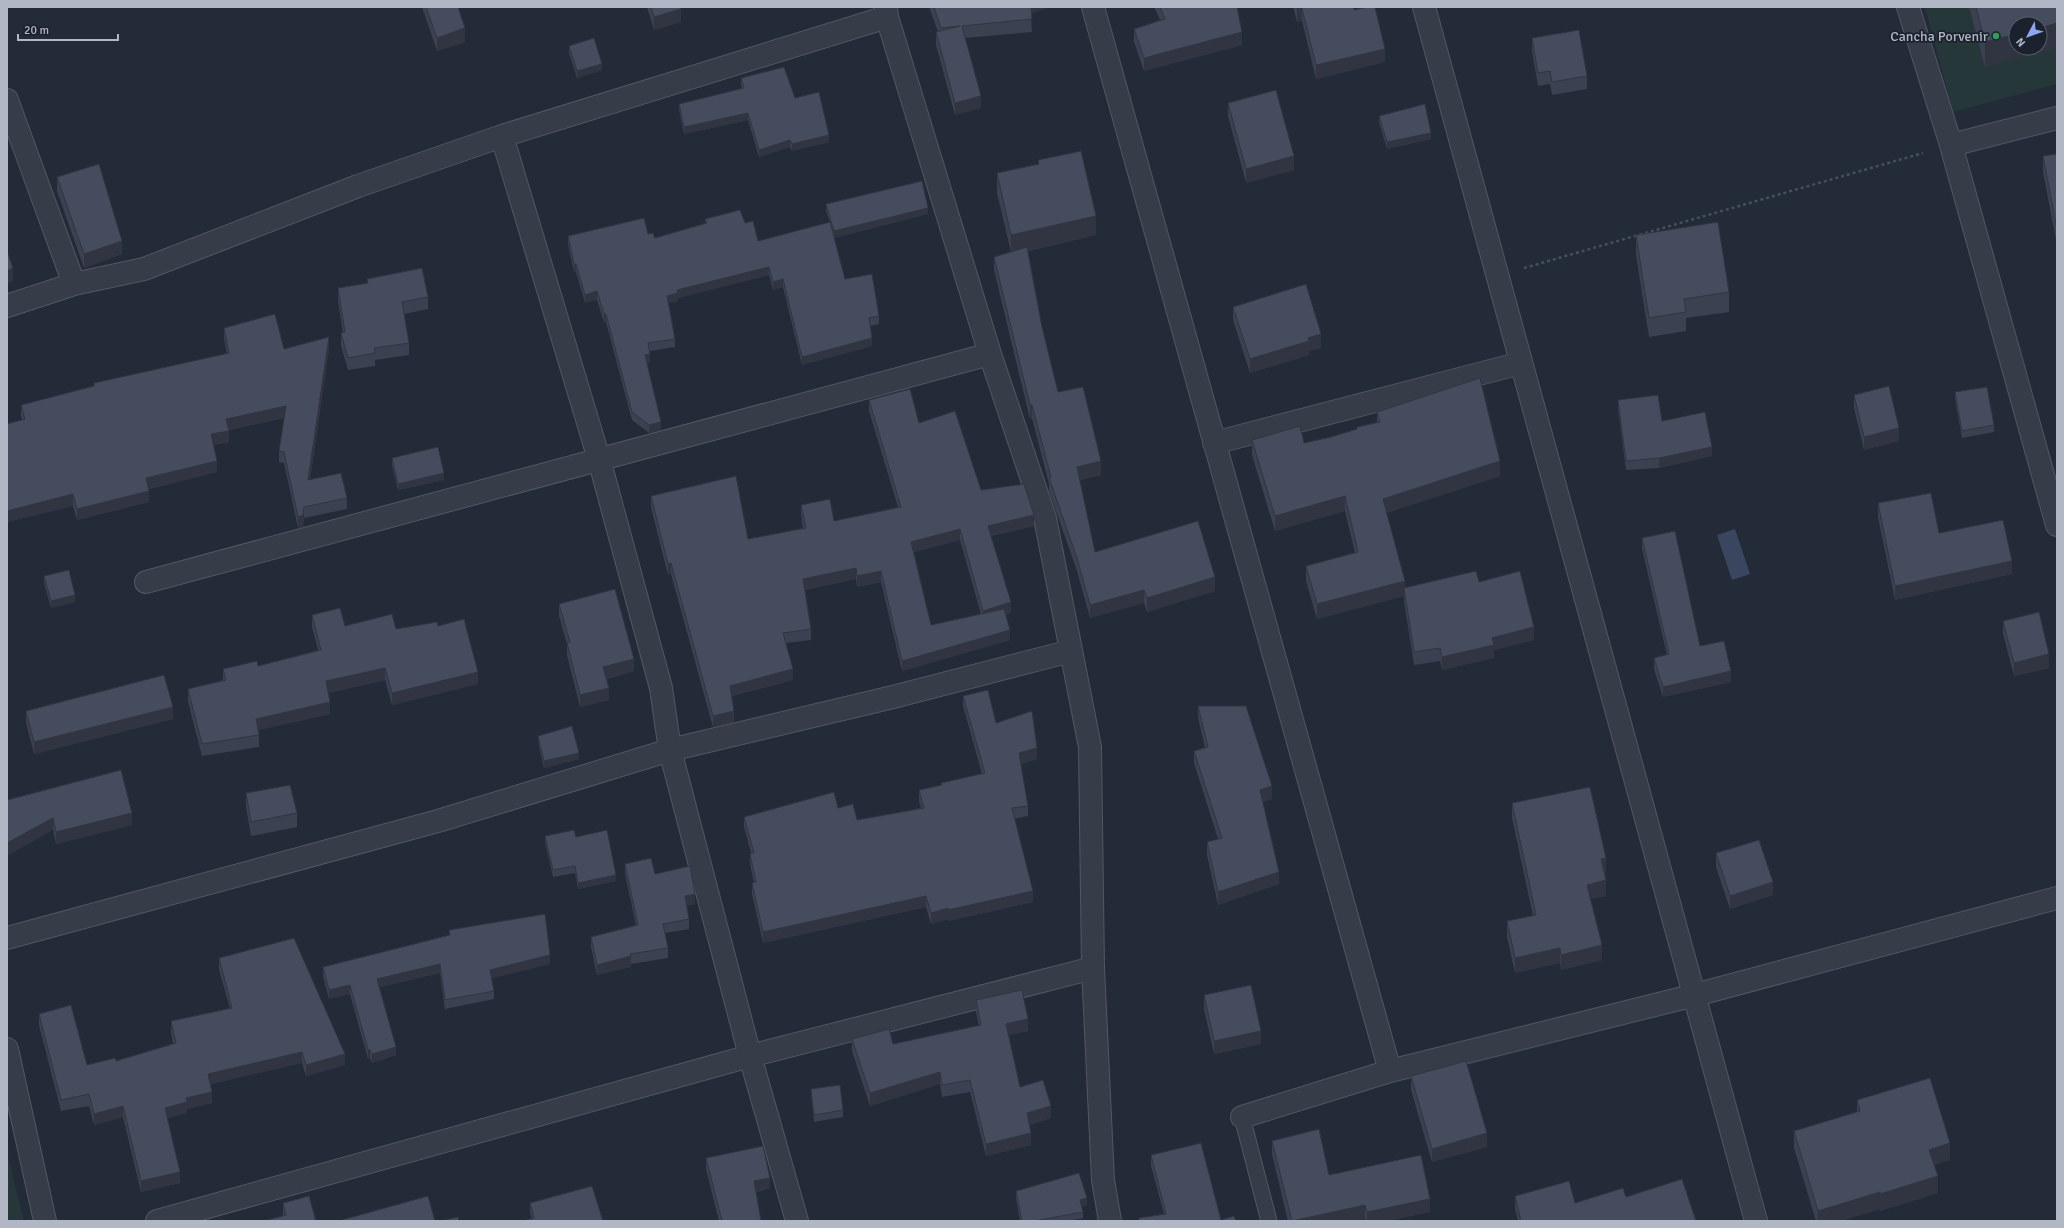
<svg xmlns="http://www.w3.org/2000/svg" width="2064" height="1228" font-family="Signika,sans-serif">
	<rect width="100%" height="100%" fill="#232a38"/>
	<!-- green -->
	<path fill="#26373a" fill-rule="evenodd" d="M1925 7H2057V84L1953 112ZM2016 24H2040V48H2016Z
		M7 1152 24 1221H7Z"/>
	<!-- water -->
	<path fill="#3a4560" d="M1735 529 1750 574 1732 580 1717 535Z"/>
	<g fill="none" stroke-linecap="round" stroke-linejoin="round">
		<!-- lane casing -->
		<g stroke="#525764" stroke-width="17">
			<path id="lane" d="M1242 1117 1269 1221"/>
		</g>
		<!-- street casing -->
		<g stroke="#525764" stroke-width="24">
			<path id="street" d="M886 7 887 17 990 354 1045 518 1090 747 1093 968 1103 1180 1110 1221
				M1093 7 1390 1071
				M1424 7 1756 1221
				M1908 7 1951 145 2057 525
				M7 100 74 284
				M502 136 599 459 661 688 670 750 750 1056 797 1221
				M1951 145 2057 118
				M7 306 74 284 144 269 358 186 502 136 887 17
				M1214 443 1521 363
				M146 582 990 354
				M7 938 438 821 670 750 893 697 1071 651
				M7 1049 45 1221
				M1242 1117 1390 1071 1695 995 2057 898
				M157 1221 750 1056 1093 968"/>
		</g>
		<!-- path -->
		<path stroke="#435257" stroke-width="2.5" stroke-dasharray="3 3" stroke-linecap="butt" d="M1524 268 1923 153"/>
		<!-- lane -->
		<use href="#lane" stroke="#373c49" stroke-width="15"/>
		<!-- street -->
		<use href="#street" stroke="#373c49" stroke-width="22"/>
	</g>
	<!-- wall -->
	<path fill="#3b4150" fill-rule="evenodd" d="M422 7H458L465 42 437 51Z
		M647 7H680L681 22 654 30Z
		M929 7H1050L1031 13 1032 32 965 38 981 108 955 115 936 45V32H938Z
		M1154 7H1237L1242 45 1144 71 1134 42V29L1160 20Z
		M1293 7H1353L1354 10 1385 62 1316 79 1302 21 1297 22Z
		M1969 7H2057L1985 67Z
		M1532 38 1587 76V89L1552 95 1550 84 1538 86 1532 51Z
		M569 46 602 70 577 78 569 53Z
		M741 78 795 98 829 142 792 151 790 147 759 157 748 120 684 134 679 110V104L742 88 741 85Z
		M1228 103 1294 170 1246 183 1228 116Z
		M1379 116 1431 139 1387 149 1379 122Z
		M2057 154V245L2043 172V156Z
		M1038 160 1096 235 1028 251 1042 327 1058 392 1101 475 1080 480 1095 552 1215 591 1147 612 1144 603 1090 618 1077 571 1049 491V484L1032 418 1030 419 994 270V257L1011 252 997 193V173L1038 164Z
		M57 177 122 254 84 268 57 191Z
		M826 204 928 214 834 238 845 279 879 316V324L870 326 872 346 802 365 783 287 773 290 769 275 678 298V301L669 303 675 339V347L650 351V362L647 363 661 430 649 433 632 420 606 322H604L597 300 585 303 576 272H574L568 244V236L648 234 655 238 705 223V219L745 223 758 241 830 222 826 211Z
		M1636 235 1729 292V312L1686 318V331L1649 337 1636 255Z
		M367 279 428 297V309L404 314 409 343V355L375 360V366L348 370 341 346V333H343L338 301V288L367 284Z
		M1233 307 1321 348 1309 351V355L1250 373 1233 320Z
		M224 328 284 349H329L310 480 347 498V509L304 518 303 527 298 528 284 463 279 462V451L284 418 229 430V442L213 445 217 472 149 489V502L77 520 73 506 7 522V424L22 420 21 416V405L94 386V383L227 354 224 339Z
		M1955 392 1994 425V432L1962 438 1955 399Z
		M1854 395 1899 441 1864 450 1854 408Z
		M869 400 919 423 981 490 1034 526 991 536 1011 613 1006 615 1010 640 902 671 881 582 857 587 856 579 805 590 811 629V640L786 643 793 680 732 696 734 722 713 727 671 574 668 575 651 507V496L748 539 803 528 801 516V505L834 521 898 507 869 411ZM960 540 981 614 931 625 914 552Z
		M1618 400 1662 421 1712 456 1659 468 1626 470 1618 409Z
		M1377 412 1500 476 1386 513 1405 587 1479 582 1534 640 1494 650V658L1442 670 1440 661 1414 665 1404 601V596L1317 619 1306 581V566L1355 553 1345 511 1275 531 1252 455V440L1304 443 1331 437 1357 429V427L1377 423Z
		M392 458 444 480 398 490 392 465Z
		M1878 503 1939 533 2012 574 1895 600 1878 517Z
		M1642 538 1700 646 1731 682 1663 697 1654 669V658L1667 655 1642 549Z
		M44 576 75 602 51 608 44 583Z
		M559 604 634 671 606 679 609 700 580 707 567 655V644L559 616Z
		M312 615 345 626 396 629 438 626 478 684 392 705 385 680 328 693 330 714 258 730 259 735V747L202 756 188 702V689L223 680V669L258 666 318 650 312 627Z
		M2003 621 2049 668 2014 676 2003 634Z
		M963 696 996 723 1037 759 1021 764 1028 806V816L1014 819 1033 902 948 921V919L931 924 926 907 763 943 752 894V883H754L750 864V854L751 853 744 827V817L838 808 857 820 921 808 919 801V790L941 785V783L982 774 963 706Z
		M1198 706 1272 799 1263 802 1279 884 1218 905 1207 855V842L1218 839 1194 763V751L1205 747 1198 718Z
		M26 711 173 719 34 754 26 723Z
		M538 736 579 759 544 768 538 742Z
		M246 793 297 813V827L251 836 246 807Z
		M7 800 132 825 56 844 53 830Z
		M1512 803 1606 874H1605L1606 896 1590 899 1602 960 1561 970 1560 963 1515 973 1507 937V921L1533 916 1512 818Z
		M545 836 576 837 616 881 578 889 575 873 553 877 545 842Z
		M1716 853 1773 895 1730 909 1716 867Z
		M625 864 655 874 695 904 686 906 689 919V929L665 933 668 948V958L631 964V967L597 975 591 947V937L636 925 625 874Z
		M449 930 550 964 491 978 494 991V999L445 1009 440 973 379 987 396 1055 372 1063 370 1058 368 1059 350 994 329 999 323 976V967L449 935Z
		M219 958 345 1065 306 1076 302 1063 210 1084 212 1103 187 1109V1113L167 1118 180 1183 141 1192 123 1117 94 1125 89 1106 61 1111 39 1025V1014L87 1065 116 1061 173 1044 171 1032V1021L230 1008 219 970Z
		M1204 995 1261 1044 1214 1054 1204 1009Z
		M976 1000 1028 1031 1009 1035 1020 1087 1051 1118 1029 1125 1031 1145 986 1156 970 1092 942 1097 940 1084 870 1106 852 1051V1039L893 1044 979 1026 976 1012Z
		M1411 1076 1487 1147 1432 1162 1411 1090Z
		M811 1089 843 1110V1117L814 1122 811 1096Z
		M1857 1100 1950 1160 1934 1165 1938 1193 1880 1211V1209L1840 1221H1816L1794 1148V1131L1857 1112Z
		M1272 1141 1329 1175 1430 1212 1387 1221H1366L1365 1219 1354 1221H1288L1272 1154Z
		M1151 1155 1221 1220 1236 1221H1139V1218L1164 1214 1151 1166Z
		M706 1158 770 1188 756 1192 761 1221H719L706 1169Z
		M1016 1191 1087 1205 1081 1207 1083 1212V1218L1069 1221H1020L1016 1198Z
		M1515 1196 1575 1203 1626 1197 1696 1221H1518L1515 1209Z
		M283 1203 316 1221 283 1216Z
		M530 1203 603 1221 532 1219 530 1212Z"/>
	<!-- shaded-wall -->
	<path fill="#303541" d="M1030 7H1050L1030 13Z
		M1302 8V21L1297 22V9Z
		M681 9V22L654 30V17Z
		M2057 23V48L1985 67V42L2016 34V48H2040V28Z
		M465 28V42L437 51V38Z
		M1242 32V45L1144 71V58Z
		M1385 49V62L1316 79V65Z
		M602 64V70L577 78V71Z
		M981 96V108L955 115V103Z
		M748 113V120L684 134V127Z
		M1431 133V139L1387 149V142Z
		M829 135V142L792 151V144Z
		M790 140V147L759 157V150Z
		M1294 156V170L1246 183V169Z
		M928 208V214L834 238V231Z
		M1096 216V235L1011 254V235Z
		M122 241V254L84 268V254Z
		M574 264H576V272H574Z
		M769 267V275L678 298V301L667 304V296L677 290Z
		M13 268V281L7 284V271Z
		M783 279V287L773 290V282Z
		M597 291V300L585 303V295Z
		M604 314H606V322H604Z
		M1321 334V348L1309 351V355L1250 373V359Z
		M329 337V349L308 491V480Z
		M872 338V346L802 365V357Z
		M650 354V362L645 363V355Z
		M1030 405H1032V418L1030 419Z
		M286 406V418L226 430V419Z
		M661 422V430L649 433V425Z
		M1899 428V441L1864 450V437Z
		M229 431V442L211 446V434Z
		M1712 447V456L1659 468V458Z
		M217 461V472L146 490V478Z
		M1101 461V475L1077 480V467Z
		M1500 461V476L1383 514V499Z
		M444 473V480L398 490V484Z
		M149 491V502L77 520V509Z
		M73 494V506L7 522V511Z
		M1345 496V511L1275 531V516Z
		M304 507V518L303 527 298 528V517Z
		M1034 515V526L988 536V526Z
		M960 529V540L911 553V542Z
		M2012 561V574L1895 600V586Z
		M671 563V574L668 575V564Z
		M856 568V579L803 590V579Z
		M881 571V582L857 587V576Z
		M1215 577V591L1147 612V598Z
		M1405 581V594L1404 588V596L1317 619V604Z
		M1144 590V603L1090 618V605Z
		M75 595V602L51 608V601Z
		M1011 602V613L983 622V611Z
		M1534 627V640L1494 650V658L1442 670V657L1492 638Z
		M1010 630V640L902 671V661Z
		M2049 654V668L2014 676V663Z
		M634 659V671L603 679V667Z
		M385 668V680L326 693V681Z
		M793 669V680L730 696V686Z
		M1731 671V682L1663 697V687Z
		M478 672V684L392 705V693Z
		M609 688V700L580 707V695Z
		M330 702V714L256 731V719Z
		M173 707V719L34 754V742Z
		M734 711V722L713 727V716Z
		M1037 748V759L1019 764V753Z
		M579 753V759L544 768V761Z
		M1272 786V799L1260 803V790Z
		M132 813V825L56 844V832Z
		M53 818V830L7 856V843Z
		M1606 858V874L1601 875V859Z
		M1279 872V884L1218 905V892Z
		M616 875V881L578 889V883Z
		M1606 880V896L1587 900V885Z
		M1773 882V895L1730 909V896Z
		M1033 891V902L948 921V910Z
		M695 894V904L685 906V896Z
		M926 896V907L763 943V932Z
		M948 908V919L931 924V913Z
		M1602 945V960L1561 970V955Z
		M1560 948V963L1515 973V958Z
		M550 955V964L490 979V970Z
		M631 956V967L597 975V965Z
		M440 964V973L377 988V979Z
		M350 985V994L329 999V990Z
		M1028 1019V1031L1006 1036V1024Z
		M1261 1031V1044L1214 1054V1041Z
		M396 1047V1055L372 1063V1054Z
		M368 1050H370V1058L368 1059Z
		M302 1052V1063L208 1085V1074Z
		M345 1054V1065L306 1076V1065Z
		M940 1072V1084L870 1106V1093Z
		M212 1092V1103L187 1109V1113L165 1119V1108L186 1098Z
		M123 1106V1117L94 1125V1114Z
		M1051 1106V1118L1027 1125V1113Z
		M1031 1133V1145L986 1156V1144Z
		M1487 1133V1147L1432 1162V1149Z
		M1950 1143V1160L1929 1167V1150Z
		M180 1172V1183L141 1192V1181Z
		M1938 1176V1193L1880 1211V1194Z
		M770 1178V1188L754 1192V1181Z
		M1880 1192V1209L1840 1221H1818V1211Z
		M1087 1198V1205L1080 1207V1200Z
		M1430 1199V1212L1387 1221H1367V1212Z
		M1365 1205V1219L1354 1221H1292Z"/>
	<!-- building -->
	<path fill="#454c5d" stroke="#303541" d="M426 7H458L465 28 437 38Z
		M651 7H680L681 9 654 17Z
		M934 7H1031L1032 19 962 26 981 96 955 103 936 32 960 26 941 28Z
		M1160 7H1237L1242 32 1144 58 1134 29 1165 19Z
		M1297 7H1353L1354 10 1367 7H1375L1385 49 1316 65 1302 8 1297 9Z
		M1976 7H2057V23L2040 28V24H2016V34L1985 42Z
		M1579 30 1587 76 1552 82 1550 71 1538 73 1532 38Z
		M594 38 602 64 577 71 569 46Z
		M784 67 795 98 819 92 829 135 792 144 790 140 759 150 748 113 684 127 679 104 744 88 741 78Z
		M1276 90 1294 156 1246 169 1228 103Z
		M1425 104 1431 133 1387 142 1379 116Z
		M1081 151 1096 216 1011 235 997 173 1039 164 1038 160Z
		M2057 154V229L2043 156Z
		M99 164 122 241 84 254 57 177Z
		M922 181 928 208 834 231 826 204Z
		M740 210 745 223 753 221 758 241 830 222 845 279 872 274 879 316 869 318 872 338 802 357 783 279 773 282 769 267 677 290 678 293 667 296 675 339 648 343 650 354 645 355 661 422 649 425 632 412 606 314H604L597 291 585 295 576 264H574L568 236 644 218 648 234 653 233 655 238 707 223 705 219Z
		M1718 222 1729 292 1684 299 1686 312 1649 318 1636 235Z
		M1027 247 1042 327 1058 392 1083 387 1101 461 1077 467 1095 552 1198 521 1215 577 1147 598 1144 590 1090 605 1077 558 1049 478 1051 477 1032 405H1030L994 257Z
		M7 251 13 268 7 271Z
		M422 268 428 297 402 302 409 343 374 348 375 353 348 358 341 333 345 332 338 288 368 283 367 279Z
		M1306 284 1321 334 1308 338 1309 341 1250 359 1233 307Z
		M275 314 284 349 329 337 308 480 341 473 347 498 304 507 303 515 298 517 284 452 279 451 286 406 226 419 229 431 211 434 217 461 146 478 149 491 77 509 73 494 7 511V424L25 419 21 405 94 386V383L229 353 224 328Z
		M1480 378 1500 461 1383 499 1405 581 1317 604 1306 566 1358 552 1345 496 1275 516 1252 440 1300 426 1304 443 1331 437 1357 429V427L1380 422 1377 412Z
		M1889 386 1899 428 1864 437 1854 395Z
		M1987 387 1994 425 1962 431 1955 392Z
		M910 389 919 423 955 411 981 490 1024 484 1034 515 988 526 1011 602 983 611 960 529 911 542 931 625 1004 609 1010 630 902 661 881 571 857 576 856 568 803 579 811 629 783 633 793 669 730 686 734 711 713 716 671 563 668 564 651 496 736 476 748 539 806 528 801 505 830 499 834 521 901 507 869 400Z
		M1658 395 1662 421 1705 412 1712 447 1659 458 1626 461 1618 400Z
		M438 447 444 473 398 484 392 458Z
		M1931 493 1939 533 2003 520 2012 561 1895 586 1878 503Z
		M1675 531 1700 646 1724 641 1731 671 1663 687 1654 658 1669 654 1642 538Z
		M69 570 75 595 51 601 44 576Z
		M1476 571 1479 582 1520 571 1534 627 1492 638 1494 645 1442 657 1440 648 1414 652 1404 588Z
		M615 589 634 659 603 667 609 688 580 695 567 643 570 642 559 604Z
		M340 608 345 626 392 614 396 629 437 622 438 626 464 619 478 672 392 693 385 668 326 681 330 702 256 719 259 735 202 744 188 689 226 680 223 669 257 661 258 666 321 650 312 615Z
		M2039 612 2049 654 2014 663 2003 621Z
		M164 675 173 707 34 742 26 711Z
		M988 690 996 723 1032 711 1037 748 1019 753 1028 806 1012 808 1033 891 948 910V908L931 913 926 896 763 932 752 883 756 882 750 854 754 853 744 817 834 792 838 808 853 804 857 820 924 808 919 790 942 785 941 783 985 773 963 696Z
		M1198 706H1246L1272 786 1260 790 1279 872 1218 892 1207 842 1222 838 1194 751 1208 747Z
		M572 726 579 753 544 761 538 736Z
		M121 770 132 813 56 832 53 818 7 843V800Z
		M290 785 297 813 251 822 246 793Z
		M1590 787 1606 858 1601 859 1606 880 1587 885 1602 945 1561 955 1560 948 1515 958 1507 921 1536 915 1512 803Z
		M574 830 576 837 607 830 616 875 578 883 575 866 553 870 545 836Z
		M1759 840 1773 882 1730 896 1716 853Z
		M651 858 655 874 690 866 695 894 685 896 689 919 663 924 668 948 630 954 631 956 597 965 591 937 638 925 625 864Z
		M545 914 550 955 490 970 494 991 445 1000 440 964 377 979 396 1047 372 1054 370 1050H368L350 985 329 990 323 967 450 935 449 930Z
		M294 938 345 1054 306 1065 302 1052 208 1074 212 1092 186 1098 187 1102 165 1108 180 1172 141 1181 123 1106 94 1114 89 1094 61 1100 39 1014 71 1005 87 1065 115 1058 116 1061 176 1043 171 1021 232 1008 219 958Z
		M1251 985 1261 1031 1214 1041 1204 995Z
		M1022 990 1028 1019 1006 1024 1020 1087 1043 1080 1051 1106 1027 1113 1031 1133 986 1144 970 1080 942 1085 940 1072 870 1093 852 1039 889 1029 893 1044 981 1025 976 1000Z
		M1466 1061 1487 1133 1432 1149 1411 1076Z
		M1930 1078 1950 1143 1929 1150 1938 1176 1880 1194V1192L1818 1211 1794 1131 1860 1111 1857 1100Z
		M840 1085 843 1110 814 1115 811 1089Z
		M1319 1129 1329 1175 1421 1155 1430 1199 1367 1212 1365 1205 1292 1221 1272 1141Z
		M1201 1143 1221 1220 1234 1216 1236 1221H1139V1218L1166 1214 1151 1155Z
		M763 1146 770 1178 754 1181 761 1221H722L706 1158Z
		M1079 1173 1087 1198 1080 1200 1083 1212 1034 1221H1022L1016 1191Z
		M1682 1179 1696 1221H1521L1515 1196 1569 1181 1575 1203 1623 1188 1626 1197Z
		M592 1186 603 1221H523L534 1218 530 1203Z
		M309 1196 316 1221H264L286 1215 283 1203Z
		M428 1196 435 1221H338Z
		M458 1217 459 1221H440Z"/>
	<!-- markers -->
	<circle fill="#2e9e5b" stroke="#1c212e" stroke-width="1.5" cx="1996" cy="36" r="4"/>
	<g text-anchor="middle" stroke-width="3.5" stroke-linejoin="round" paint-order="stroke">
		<!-- poi labels -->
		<g font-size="14" fill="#b2b7c5" stroke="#1c212e" text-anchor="end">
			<text x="1988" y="41">Cancha Porvenir</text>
		</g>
	</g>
	<!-- border -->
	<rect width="2064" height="1228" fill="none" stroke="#b2b7c5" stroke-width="16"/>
	<!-- north arrow -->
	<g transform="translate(2028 36) rotate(229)"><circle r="19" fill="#1c212e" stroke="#585d6a"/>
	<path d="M0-3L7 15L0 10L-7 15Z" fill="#8ca7ef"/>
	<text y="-6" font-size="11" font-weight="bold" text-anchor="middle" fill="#b2b7c5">N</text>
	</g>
	<!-- scale -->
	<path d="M18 34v6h100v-6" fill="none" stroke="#b2b7c5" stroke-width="2"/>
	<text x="24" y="34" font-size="12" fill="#b2b7c5" stroke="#1c212e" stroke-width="3" paint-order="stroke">20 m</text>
</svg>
